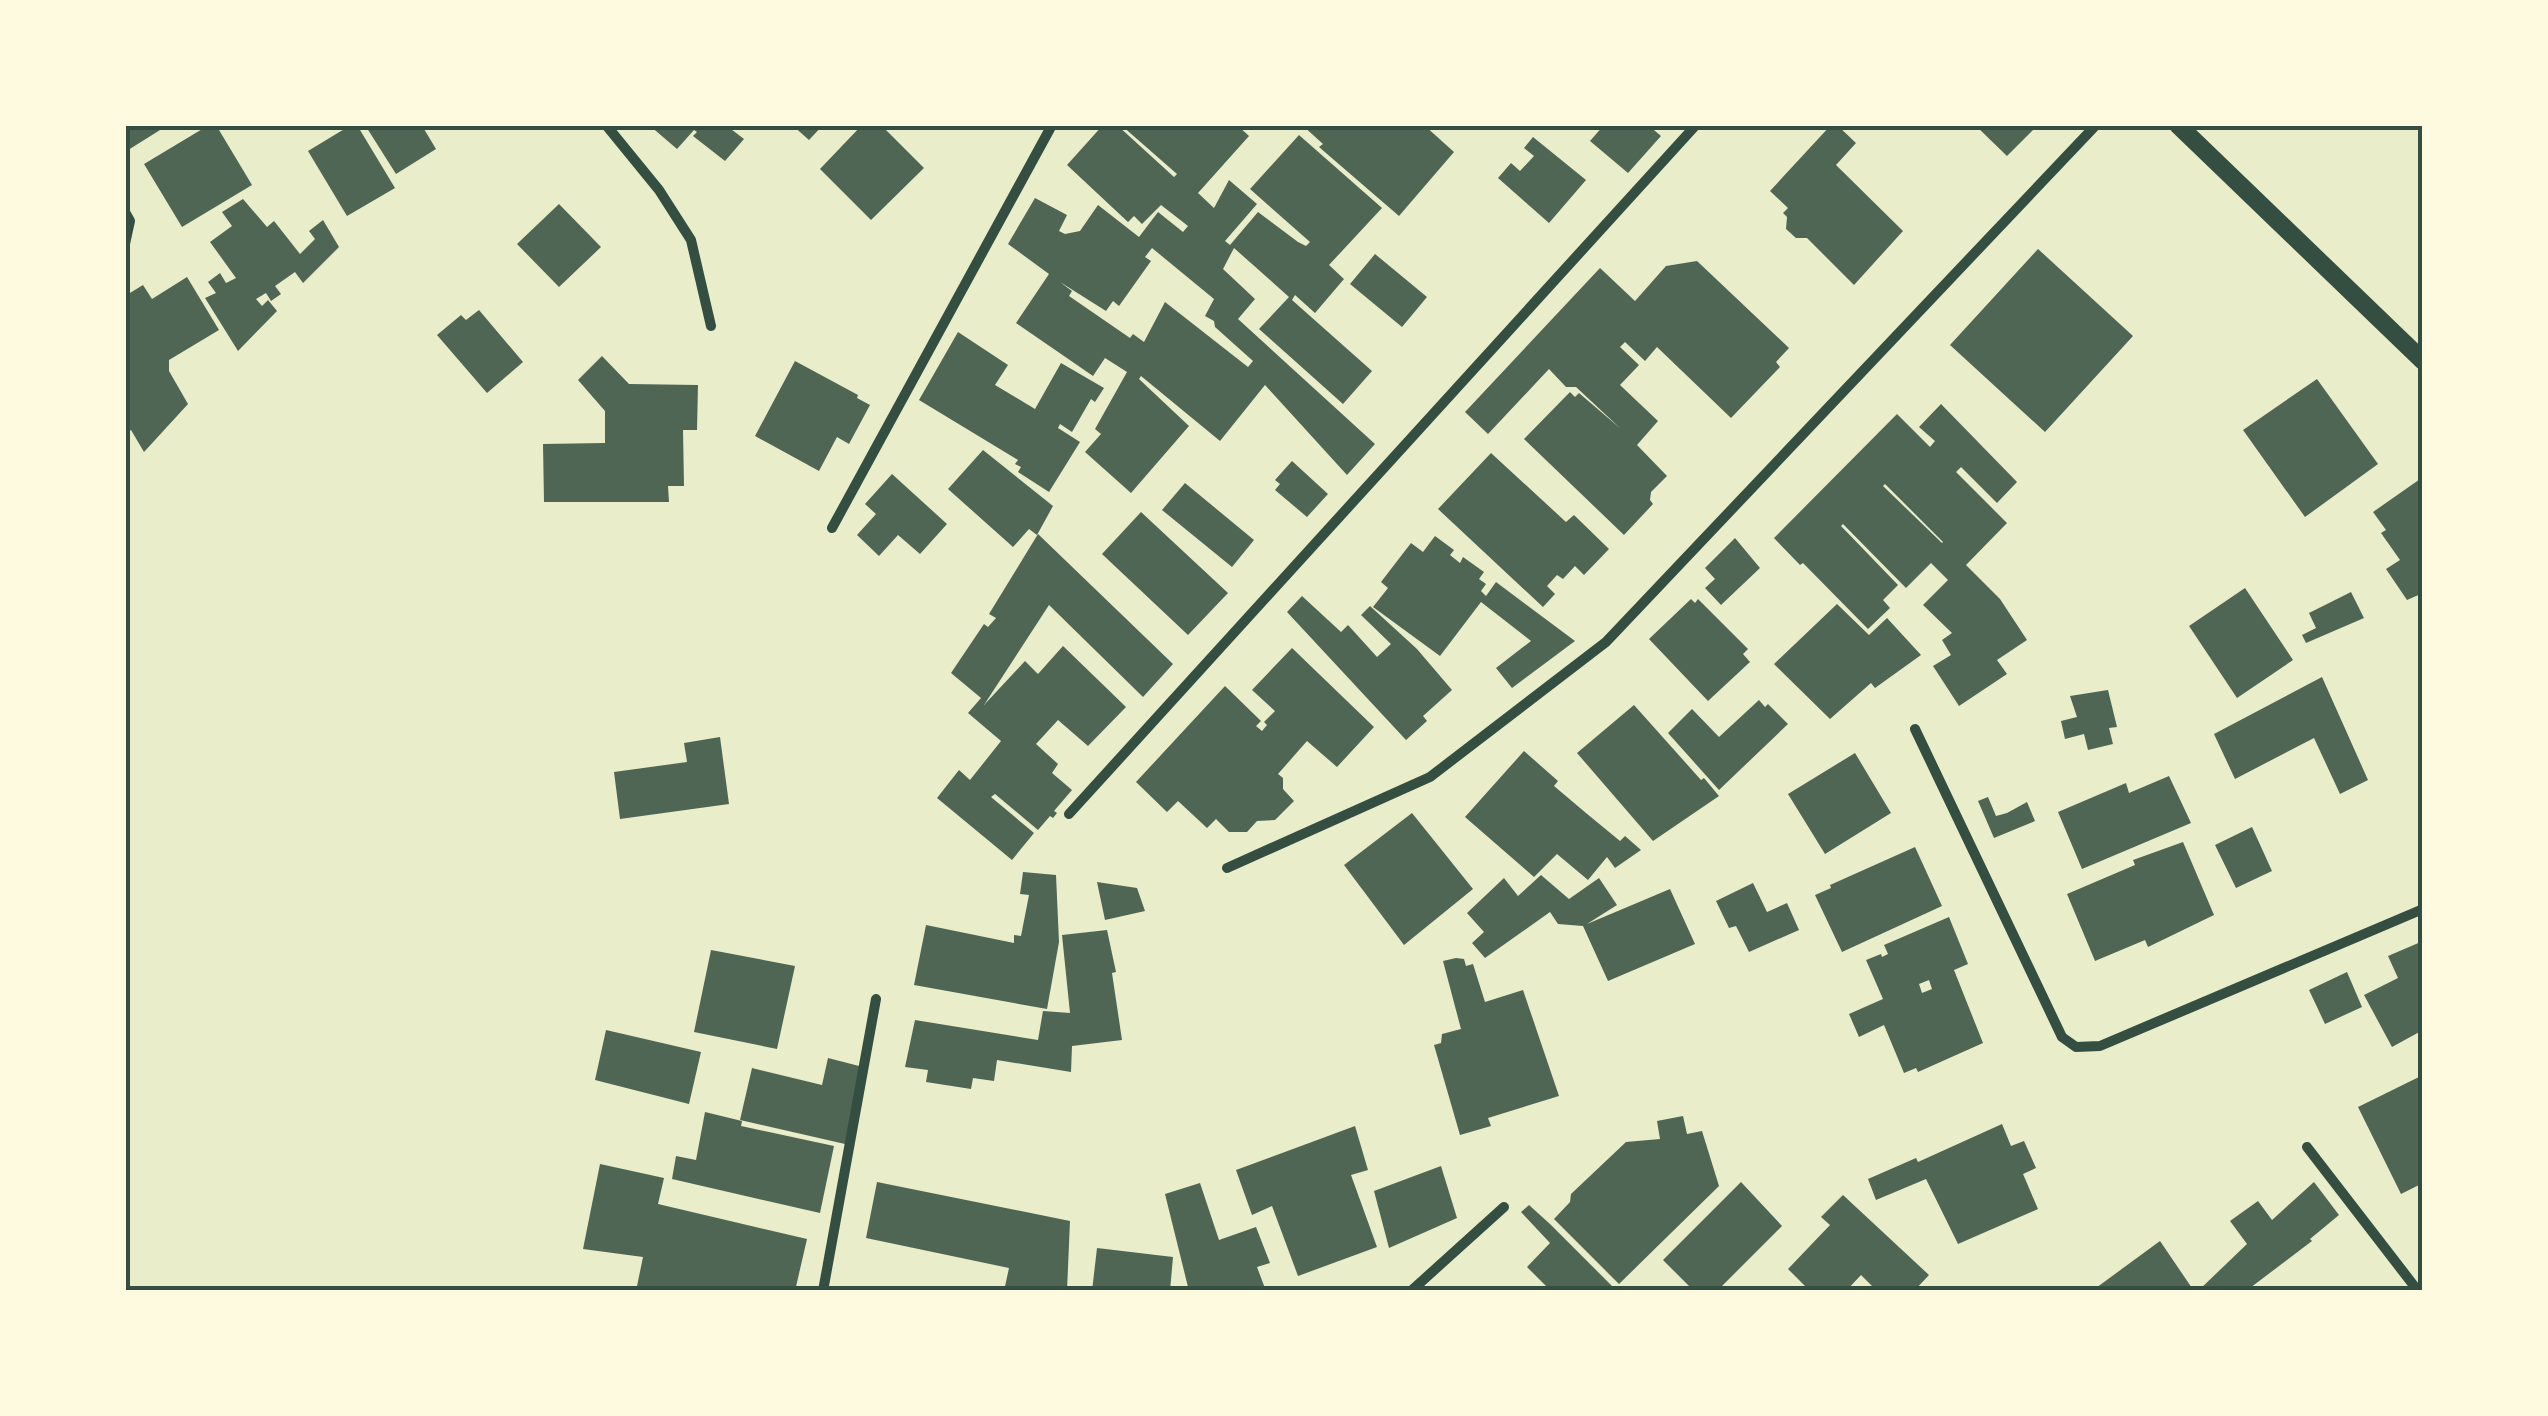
<svg xmlns="http://www.w3.org/2000/svg" width="2548" height="1416" font-family="'Space Grotesk',sans-serif">
	<rect width="100%" height="100%" fill="#e9edc9"/>
	<!-- building -->
	<path fill="#4f6655" fill-rule="evenodd" d="M125 125H168L125 152Z
		M209 125H216L252 185 182 227 144 164Z
		M351 125H357L395 188 347 216 308 151Z
		M365 125H430L424 129 436 149 396 174Z
		M649 125H734L731 129 744 139 725 161 693 136 697 132 694 130 677 149Z
		M792 125H823L809 140Z
		M862 125H881L924 168 871 220 820 169Z
		M1103 125H1117L1174 177 1177 174 1121 125H1237L1249 136 1198 193 1214 208 1229 180 1257 204 1225 241 1230 245 1258 212 1298 242 1306 246 1310 242 1250 189 1299 135 1382 208 1329 265 1344 279 1315 313 1295 295 1292 300 1372 371 1343 404 1259 329 1289 297 1234 248 1223 269 1255 299 1238 319 1375 444 1347 475 1265 385 1220 441 1141 376 1139 379 1189 426 1131 493 1085 452 1101 434 1095 429 1127 372 1105 358 1093 376 1016 323 1049 274 1008 244 1035 198 1067 215 1059 231 1065 234 1080 231 1098 205 1139 237 1158 212 1183 232 1188 226 1161 205 1142 224 1134 216 1128 222 1067 165ZM1152 248 1214 299 1205 316 1214 321 1215 327 1253 361 1248 367 1165 302 1144 342 1133 334 1130 338 1069 296 1072 291 1060 282 1106 311 1113 301 1119 306 1151 261 1145 257Z
		M1302 125H1424L1454 152 1399 216 1319 147 1323 144Z
		M1604 125H1648L1661 136 1628 173 1590 141Z
		M1831 125H1837L1856 143 1836 165 1903 231 1854 285 1807 238H1796L1786 229 1787 217 1783 213 1788 208 1770 191Z
		M1975 125H2038L2007 156Z
		M1533 137 1586 180 1549 223 1498 178 1511 163 1520 171 1534 156 1524 148Z
		M243 199 267 227 274 221 300 254 315 239 309 231 323 220 339 247 303 283 295 272 275 286 281 294 271 301 266 293 256 299 262 306 268 300 277 311 238 351 205 298 216 293 208 282 220 273 226 283 236 278 210 242 232 226 222 212Z
		M559 204 601 247 559 287 517 244Z
		M2038 249 2133 336 2045 432 1950 345Z
		M1375 254 1427 297 1402 327 1350 284Z
		M1697 261 1789 348 1776 362 1780 367 1731 418 1657 347 1645 361 1625 342 1620 347 1639 365 1620 385 1658 421 1637 445 1667 476 1651 492 1650 500 1653 504 1624 535 1524 439 1570 392 1575 397 1579 393 1621 429 1576 387H1566L1549 369 1488 434 1465 412 1600 268 1635 301 1666 266Z
		M187 277 219 330 169 360V371L188 404 144 452 131 430 125 434V296L143 285 152 299Z
		M479 310 523 362 487 393 437 335 461 315 466 320Z
		M958 332 1008 365 995 385 1035 409 1061 363 1104 388 1095 402 1091 399 1072 432 1060 424 1058 428 1080 442 1049 492 1018 472 1021 467 1015 464 1018 460 919 400Z
		M602 356 629 384 698 385 697 430H683L684 486H668L669 502H544L543 444 605 443V411L578 380Z
		M795 361 858 395 857 398 870 405 849 444 837 437 819 471 755 436Z
		M2317 379 2378 464 2305 517 2243 430Z
		M1941 404 2017 482 1997 503 1961 467 1956 472 2007 523 1966 565 2000 599 2027 640 1997 660 2007 674 1959 706 1933 666 1951 655 1942 640 1952 633 1923 605 1948 580 1931 563 1906 588 1843 524 1841 526 1898 585 1883 600 1890 608 1868 629 1803 563 1800 565 1774 538 1897 414 1930 447 1935 441 1919 427ZM1885 484 1943 542 1942 543 1883 486Z
		M983 450 1053 506 1037 535 1029 529 1013 547 948 489Z
		M1491 453 1566 522 1574 515 1609 549 1584 575 1575 566 1563 579 1557 575 1547 586 1555 594 1543 607 1438 509Z
		M1292 461 1328 494 1307 517 1275 490 1280 484 1275 480Z
		M892 474 947 524 920 554 898 535 879 556 857 535 876 514 865 504Z
		M2423 477V593L2407 600 2386 569 2400 560 2381 533 2386 530 2373 512Z
		M1185 483 1254 540 1232 567 1162 510Z
		M1141 512 1228 593 1188 635 1102 554Z
		M1038 534 1173 664 1143 697 1049 605 984 705 1025 661 1038 674 1063 646 1126 707 1088 746 1058 720 1036 744 1058 764 1052 773 1072 790 1054 811 1057 813 1053 818 1050 816 1038 830 995 794 991 797 1034 833 1012 860 937 798 959 770 970 780 1001 741 968 713 981 698 951 673 984 624 988 627 996 618 989 614Z
		M1435 536 1454 550 1450 555 1460 563 1463 557 1484 572 1479 579 1486 584 1481 591 1486 596 1496 582 1575 641 1512 688 1496 668 1531 641 1481 602 1440 656 1373 607 1388 588 1381 582 1411 543 1423 552Z
		M1735 538 1760 568 1721 605 1705 588 1715 579 1705 568Z
		M2245 588 2293 660 2237 698 2189 626Z
		M2351 592 2364 618 2306 643 2302 635 2316 628 2309 613Z
		M1302 596 1341 632 1348 625 1377 657 1391 644 1361 615 1370 606 1417 649 1452 690 1423 716 1427 721 1406 740 1287 612Z
		M1691 599 1695 603 1698 599 1748 649 1743 654 1750 662 1708 701 1649 639Z
		M1837 604 1869 635 1887 618 1921 655 1875 688 1871 683 1830 719 1774 664Z
		M1292 648 1374 727 1337 767 1307 741 1278 774 1283 778V789L1294 801 1275 820 1257 821 1247 832H1229L1216 819 1207 828 1178 801 1167 812 1136 782 1225 686 1261 721 1256 726 1262 731 1267 725 1264 722 1275 711 1252 690Z
		M2322 677 2368 780 2340 794 2314 738 2235 779 2214 734Z
		M2108 690 2117 727 2109 728 2113 744 2088 750 2084 734 2065 739 2061 721 2077 717 2070 696Z
		M1759 700 1765 707 1768 704 1788 724 1719 790 1668 733 1692 709 1719 737Z
		M1634 705 1701 780 1704 778 1719 796 1653 841 1577 753Z
		M720 737 729 804 620 819 614 772 687 762 684 743Z
		M1524 751 1558 781 1554 786 1586 813 1620 841 1625 836 1641 850 1615 868 1607 857 1588 880 1557 854 1534 877 1465 817Z
		M1855 753 1891 813 1825 854 1788 794Z
		M2169 776 2191 823 2082 869 2058 812 2126 783 2129 793Z
		M1988 797 1996 816 2007 813 2027 802 2035 821 1994 838 1978 801Z
		M1412 813 1473 889 1404 945 1344 865Z
		M2252 827 2272 871 2236 888 2215 845Z
		M2183 842 2214 915 2148 947 2145 940 2095 961 2067 894 2135 865 2133 860Z
		M1915 847 1942 906 1842 952 1815 895 1831 888 1830 885Z
		M1023 872 1056 875 1059 942 1047 1009 914 985 926 925 1014 943V935L1021 936 1029 895 1020 894Z
		M1541 875 1569 899 1599 878 1617 905 1587 924 1670 889 1695 944 1608 981 1583 926 1558 924 1550 912 1485 958 1472 943 1484 932 1467 913 1504 878 1518 896Z
		M1097 882 1137 888 1145 911 1105 920Z
		M1753 883 1767 912 1787 903 1799 930 1749 952 1736 926 1729 928 1716 901Z
		M1949 917 1968 964 1954 970 1983 1043 1918 1072 1916 1068 1904 1073 1884 1025 1859 1037 1849 1014 1883 999 1866 960 1881 954 1882 957 1888 954 1884 945ZM1929 980 1932 989 1922 993 1919 984Z
		M1107 930 1116 972 1112 973 1122 1040 1072 1046 1071 1072 997 1060 994 1081 973 1078 971 1089 926 1082 928 1070 905 1067 915 1020 1038 1040 1043 1011 1070 1013 1062 935Z
		M2423 941V1030L2392 1047 2364 995 2398 978 2388 956Z
		M711 950 795 966 777 1049 694 1032Z
		M1456 958 1464 959 1466 966 1473 964 1485 1002 1523 990 1559 1096 1488 1118 1491 1126 1460 1135 1434 1045 1441 1043 1442 1034 1461 1029 1443 961Z
		M2347 972 2362 1007 2325 1024 2309 990Z
		M606 1030 701 1052 689 1104 595 1080Z
		M828 1058 863 1067 845 1144 740 1120 752 1068 822 1085Z
		M2423 1075V1183L2401 1194 2358 1107Z
		M705 1112 742 1121 741 1126 834 1146 820 1213 672 1179 676 1156 696 1160Z
		M1683 1116 1687 1134 1702 1131 1719 1186 1619 1284 1554 1219 1570 1202 1571 1194 1626 1142 1660 1139 1657 1121Z
		M2002 1124 2011 1146 2024 1141 2036 1168 2023 1174 2038 1209 1958 1244 1926 1179 1876 1200 1868 1179 1916 1158 1918 1162Z
		M1355 1126 1368 1170 1351 1175 1377 1247 1298 1276 1272 1206 1252 1215 1236 1170Z
		M600 1164 664 1178 658 1204 807 1239 795 1291H636L643 1257 583 1249Z
		M1441 1166 1457 1218 1389 1248 1374 1191Z
		M877 1182 1070 1221 1067 1291H1004L1009 1268 866 1238Z
		M1741 1182 1782 1226 1717 1291H1694L1663 1260Z
		M2314 1182 2339 1215 2310 1239 2312 1241 2246 1291H2198L2247 1244 2230 1221 2258 1201 2272 1220Z
		M1200 1183 1219 1240 1256 1227 1270 1263 1257 1267 1266 1291H1189L1165 1194Z
		M1843 1195 1929 1275 1914 1291H1877L1861 1275 1846 1291H1810L1788 1269 1830 1225 1821 1217Z
		M1529 1205 1550 1224 1617 1291H1551L1527 1267 1550 1243 1521 1212Z
		M2160 1241 2194 1291H2091L2100 1285Z
		M1097 1248 1173 1257 1170 1291H1092Z"/>
	<g fill="none" stroke-linecap="round" stroke-linejoin="round">
		<!-- minor -->
		<path stroke="#344e41" stroke-width="10" d="M606 125 659 190 691 240 711 326
			M125 212 130 221 125 244
			M832 528 1052 125
			M1915 729 2062 1037 2076 1047 2100 1046 2423 909
			M1069 814 1696 125
			M1227 868 1430 777 1606 642 2096 125
			M2307 1147 2418 1291
			M823 1291 876 999
			M1411 1291 1504 1207"/>
		<!-- tertiary -->
		<path stroke="#344e41" stroke-width="18" d="M2178 125 2423 361"/>
	</g>
	<!-- border -->
	<rect width="2548" height="1416" fill="none" stroke="#fefae0" stroke-width="255"/>
	<rect x="128" y="128" width="2292" height="1160" fill="none" stroke="#344e41" stroke-width="4"/>
</svg>
